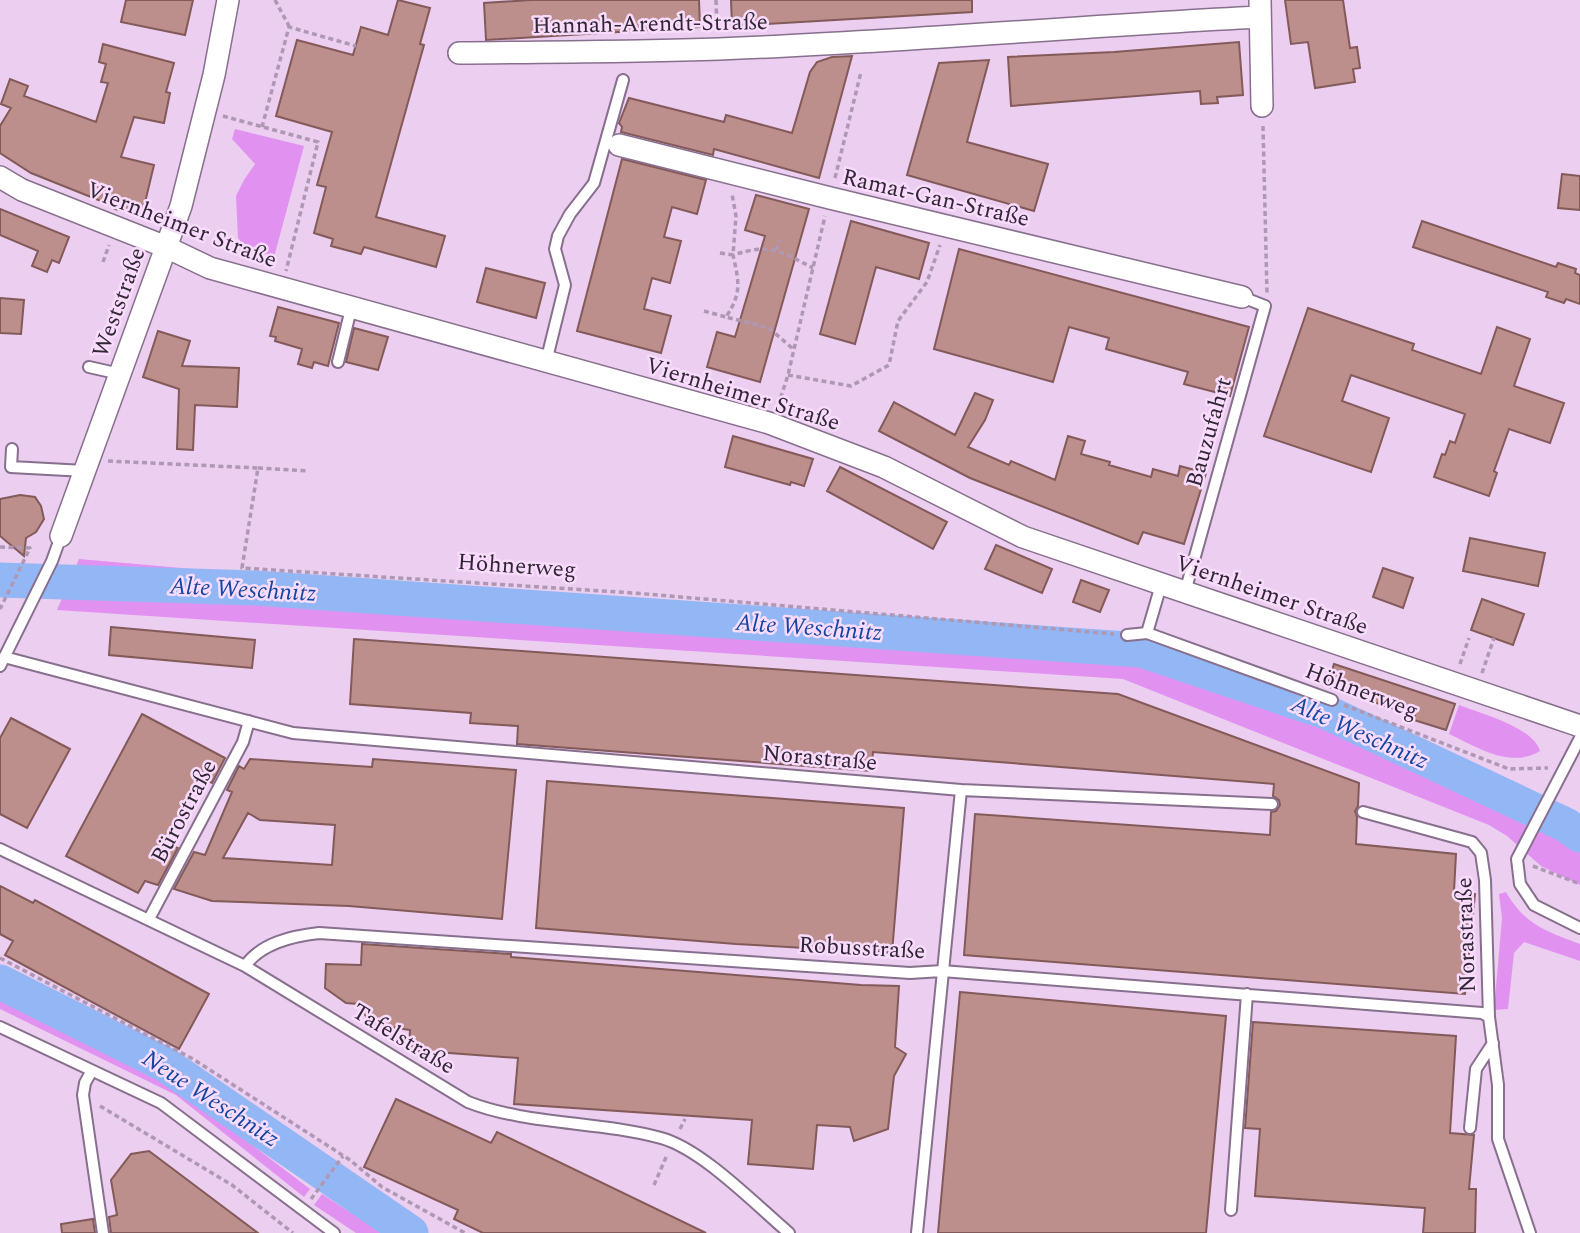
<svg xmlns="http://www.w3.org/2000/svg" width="1580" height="1233" font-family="Spectral,serif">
	<rect width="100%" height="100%" fill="#ebcef0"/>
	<!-- green -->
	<path fill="#e192f0" d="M235 129 304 146 274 257 245 247 238 238 236 196 244 180 255 164 232 139Z
		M79 559 457 592 640 600 1134 642 1485 772 1580 819V885L1541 866 1507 836 1489 825 1123 679 57 610Z
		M1459 705C1482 714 1533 727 1540 751 1510 769 1477 747 1449 734Z
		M1506 892C1525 925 1546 931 1580 944V961L1524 942 1514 953 1508 1009 1494 1010 1502 918 1499 894Z
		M0 995 178 1089 310 1189 304 1197 176 1095 0 1009Z
		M322 1194 382 1233H356L314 1205Z"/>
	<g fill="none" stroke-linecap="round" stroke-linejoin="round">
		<!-- river -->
		<path stroke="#93b7f5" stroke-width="35" d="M0 580 255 588 1141 650 1326 712 1566 825 1580 835
			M0 982 166 1065 411 1233"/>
	</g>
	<!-- building -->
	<path fill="#bc8f8d" stroke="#835a59" stroke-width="2" fill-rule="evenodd" d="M126 0H193L185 35 121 22Z
		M398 0 430 8 420 44 424 45 376 217 445 236 436 267 364 247 361 254 331 246 333 239 314 233 326 187 317 185 332 132 276 116 297 40 353 55 361 27 388 35Z
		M531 0H699L700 27 486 40 484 3Z
		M731 0H972V12L732 26Z
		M1285 0H1343L1350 48 1357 47 1360 68 1353 69 1355 82 1315 88 1308 42 1291 44Z
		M1239 42 1243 95 1217 97 1218 103 1201 104 1200 91 1011 106 1008 57 1114 52Z
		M103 44 174 63 166 92 170 93 164 123 134 117 121 157 154 165 142 215 115 209 116 207 31 173 0 153V126L11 108 1 104 10 79 28 86 24 96 96 122 108 83 101 82 106 64 99 62Z
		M852 56 819 178 714 149 713 155 621 132 622 127 619 123 629 98 724 122 726 115 792 133 810 72 817 62 832 57Z
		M989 60 967 142 1048 164 1034 211 907 175 939 63Z
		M622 159 706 180 697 214 672 207 664 237 681 241 670 283 652 278 644 309 671 316 661 353 577 331Z
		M1562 174 1580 176V210L1558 208Z
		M756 195 809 209 760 382 707 367 717 332 735 337 765 236 745 230Z
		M0 209 69 237 59 263 52 260 47 272 32 266 38 251 0 235Z
		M851 221 929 243 919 279 876 267 855 344 820 334Z
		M1422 221 1556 267 1558 263 1576 269 1575 273 1580 275V304L1566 299 1564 303 1546 297 1548 292 1413 247Z
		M959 249 1249 327 1230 396 1184 384 1188 372 1106 349 1109 338 1069 327 1053 382 934 349Z
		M486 268 545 283 536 318 477 302Z
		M0 298 24 300 21 334 0 333Z
		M278 307 339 323 328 366 314 362 312 368 298 364 302 349 275 341 276 337 270 336Z
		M1308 308 1414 344 1412 350 1481 374 1497 327 1530 339 1514 386 1564 403 1550 443 1509 429 1494 471 1497 473 1489 496 1434 477 1442 454 1445 455 1450 441 1455 443 1465 414 1351 375 1342 401 1389 418 1371 472 1264 436Z
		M354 328 388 337 378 370 346 362Z
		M158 331 190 341 182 366 239 368 237 407 195 405 193 450 177 449 179 389 143 377Z
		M975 393 993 400 985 420 968 447 1009 465 1011 461 1055 480 1068 436 1085 441 1081 454 1110 462 1109 465 1151 477 1153 469 1178 476 1180 466 1206 473 1184 544 1143 532 1138 544 970 478 879 431 894 402 955 435Z
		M733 436 813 459 804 486 791 482 790 485 725 467Z
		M840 467 947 522 933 549 827 491Z
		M20 495 35 497 41 506 44 519 36 532 26 538 24 556 0 536V499Z
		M1470 538 1545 553 1538 586 1463 571Z
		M996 545 1052 569 1042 593 985 569Z
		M1383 568 1413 578 1403 608 1373 597Z
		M1081 580 1109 590 1100 612 1073 602Z
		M1482 599 1524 614 1513 645 1471 630Z
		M111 627 255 640 252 668 109 655Z
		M354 639 1118 694 1359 783 1358 806 1355 811 1357 817 1356 844 1456 854 1454 891 1475 894 1465 994 964 955 975 814 1270 835 1271 812 1276 811 1280 805 1279 800 1273 796 1274 784 873 752 871 771 517 744 518 726 470 723 471 713 350 704Z
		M1334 664 1455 704 1446 730 1414 720 1415 716 1327 686Z
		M142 714 225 758 212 783 200 777 165 844 178 848 158 885 145 881 138 893 66 856Z
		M11 718 70 749 27 828 0 814V738Z
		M250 759 372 767 373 759 516 770 502 919 349 906 212 901 174 889 194 852 205 855 232 792 227 790 239 766 244 769ZM248 813 260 820 335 825 332 865 223 858Z
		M547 781 904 808 892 953 736 944 536 928Z
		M0 886 33 903 35 900 209 994 179 1049 5 955 13 941 0 934Z
		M362 944 511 954V957L861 985 899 986 895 1047 906 1054 894 1076 888 1129 854 1141 850 1127 817 1125 813 1169 748 1164 752 1120 514 1104 518 1058 409 1050 410 1030 371 1024 358 1004 346 1003 325 988 326 964 361 965Z
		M960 992 1226 1016 1206 1233H938Z
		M1253 1022 1456 1036 1450 1133 1474 1135 1469 1189H1476L1475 1233H1423L1425 1208 1255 1196 1260 1129 1245 1128Z
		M396 1099 491 1143 497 1132 706 1233H483L454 1219 458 1210 364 1167Z
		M149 1151 258 1233H111L109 1217 117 1215 111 1180 131 1154Z
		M93 1219 95 1233H62L61 1224Z"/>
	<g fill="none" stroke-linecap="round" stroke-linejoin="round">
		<!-- lane casing -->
		<g stroke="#886f8d" stroke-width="14">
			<path id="lane" d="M338 362 351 309
				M546 362 565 285 555 249 558 236 570 214 594 183 623 80
				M89 367 120 374
				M12 449 11 467 85 471
				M1185 592 1265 306 1242 297
				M1147 633 1161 585
				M1127 635 1147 633 1332 700
				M4 657 293 733 961 790 1272 804
				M0 666 52 561 61 536
				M1580 738 1517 859 1520 884 1534 905 1580 928
				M1363 812 1472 842 1481 853 1485 880 1489 1017
				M0 849 245 966 468 1102C526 1125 600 1121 661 1138 702 1149 756 1205 789 1233
				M149 919 243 742 249 721
				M245 966C261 943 292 936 319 933L910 973 942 971 1482 1013 1489 1017 1498 1085V1139L1530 1233
				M0 1027 161 1103 334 1233
				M91 1072 85 1083 83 1095 103 1233
				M1470 1128 1476 1069 1493 1043
				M1231 1210 1247 994
				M917 1233 961 790"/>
		</g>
		<!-- street casing -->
		<g stroke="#886f8d" stroke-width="24">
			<path id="street" d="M1260 0 1262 106
				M459 53C546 52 633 52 719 49 900 42 1080 26 1260 17
				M619 145 830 198 1242 297
				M0 177 22 190 166 247 210 268 769 423 884 467 1023 537 1580 726
				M61 536 181 206 214 75 228 0"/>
		</g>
		<!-- path -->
		<path stroke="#af98b3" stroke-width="3.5" stroke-dasharray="5 3.5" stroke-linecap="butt" d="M275 0 289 26
			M716 0 717 29
			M223 116 318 142 286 271
			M1263 126 1267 293
			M262 127 289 27 356 46
			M835 178 861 72
			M776 250 780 240
			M720 253 733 255 736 216 732 194
			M103 262 109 245
			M704 311 726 317
			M792 348 769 328 726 317C742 293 739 282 733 255 770 243 780 251 813 268
			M788 375 851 386 889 365 898 321 927 282 940 245
			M778 406 788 375 825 216
			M108 461 258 468 242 568 634 593 1114 634
			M258 468 308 471
			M0 547 30 548 0 609
			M1460 664 1469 638
			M1482 673 1494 638
			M1344 705 1509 769 1548 768
			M1533 866 1580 884
			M0 958 193 1059 350 1160 382 1187 465 1233
			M100 1106 232 1185 293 1233
			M680 1129 685 1119
			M654 1185 667 1155
			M311 1199 343 1156"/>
		<!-- lane -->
		<use href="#lane" stroke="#fff" stroke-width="10"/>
		<!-- street -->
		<use href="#street" stroke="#fff" stroke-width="21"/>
	</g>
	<g text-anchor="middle" stroke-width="5" stroke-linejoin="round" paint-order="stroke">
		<!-- street labels -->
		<g font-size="23" fill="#312633" stroke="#f8dbfd">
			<text transform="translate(650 23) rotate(-1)" y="8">Hannah-Arendt-Straße</text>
			<text transform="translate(936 197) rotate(13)" y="8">Ramat-Gan-Straße</text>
			<text transform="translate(182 224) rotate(21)" y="8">Viernheimer Straße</text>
			<text transform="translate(118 302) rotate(-70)" y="8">Weststraße</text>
			<text transform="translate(743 393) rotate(17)" y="8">Viernheimer Straße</text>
			<text transform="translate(1208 432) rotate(-74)" y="8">Bauzufahrt</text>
			<text transform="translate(517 565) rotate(4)" y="8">Höhnerweg</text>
			<text transform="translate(1272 594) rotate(19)" y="8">Viernheimer Straße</text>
			<text transform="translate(1362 690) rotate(21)" y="8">Höhnerweg</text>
			<text transform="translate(820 757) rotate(5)" y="8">Norastraße</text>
			<text transform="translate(183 811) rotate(-62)" y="8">Bürostraße</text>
			<text transform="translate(1465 935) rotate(-92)" y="8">Norastraße</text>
			<text transform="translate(862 947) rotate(3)" y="8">Robusstraße</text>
			<text transform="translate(404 1038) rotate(31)" y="8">Tafelstraße</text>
		</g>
		<!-- water labels -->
		<g font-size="24" font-style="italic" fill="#14469f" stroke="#f8dbfd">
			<text transform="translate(243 589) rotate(3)" y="8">Alte Weschnitz</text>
			<text transform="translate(809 627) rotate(4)" y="8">Alte Weschnitz</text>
			<text transform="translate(1360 732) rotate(24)" y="8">Alte Weschnitz</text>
			<text transform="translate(211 1098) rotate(33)" y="8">Neue Weschnitz</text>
		</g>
	</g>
</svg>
